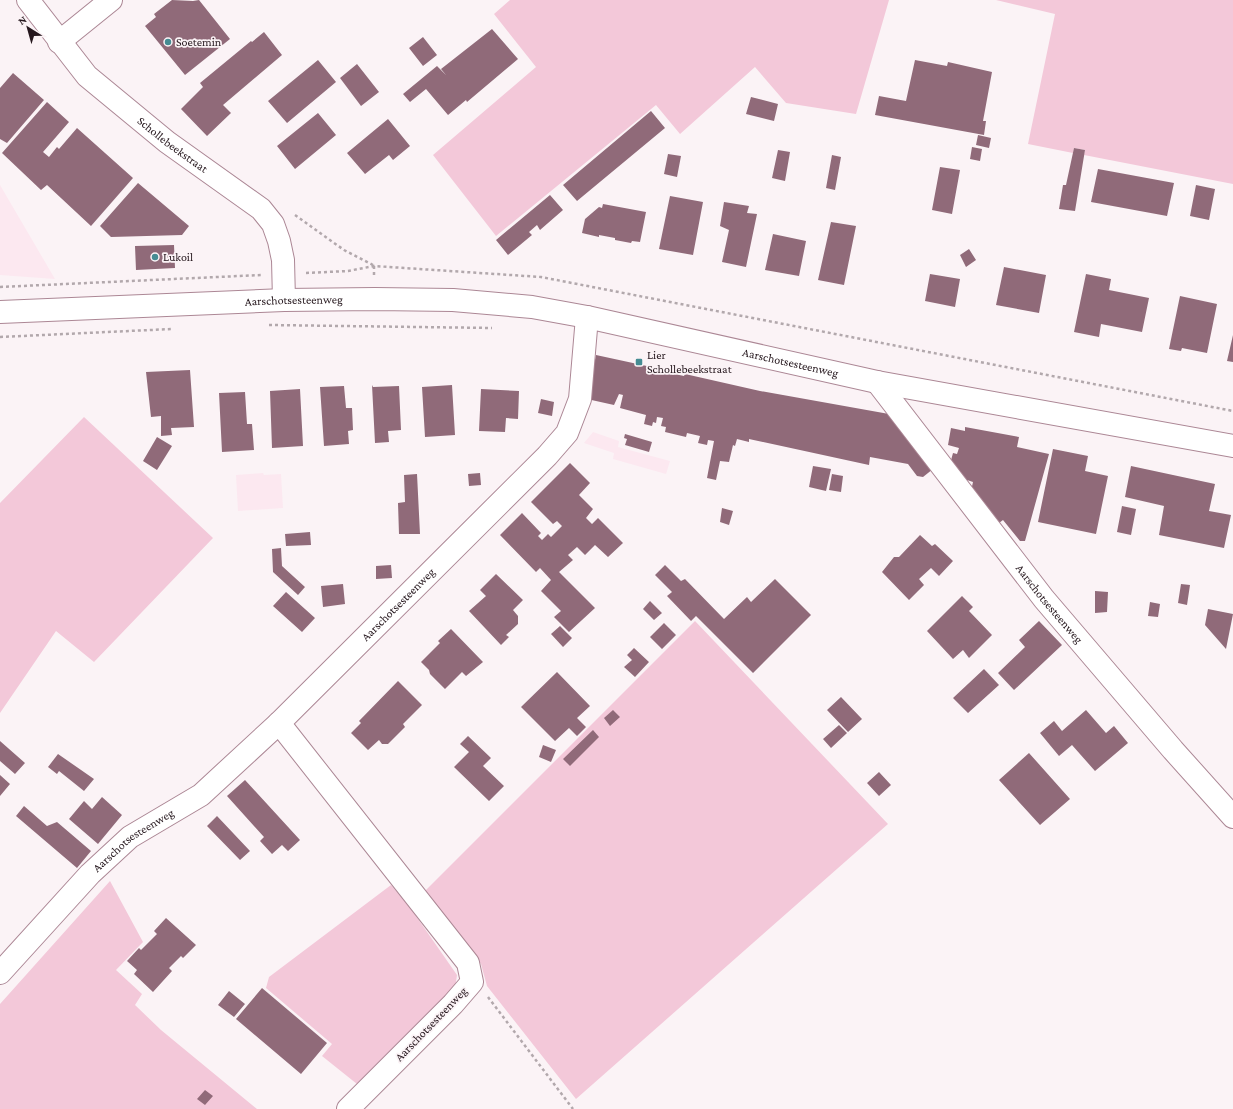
<svg xmlns="http://www.w3.org/2000/svg" width="1233" height="1109" font-family="'Crimson Pro',serif">
	<rect width="100%" height="100%" fill="#fbf3f6"/>
	<!-- built -->
	<path fill="#fce8f0" d="M0 185 55 279 0 275Z
		M593 432 619 441 618 447 670 461 666 474 613 459 614 453 584 443Z
		M263 473 264 475 281 474 283 508 238 511 236 475Z"/>
	<!-- green -->
	<path fill="#f3c8d9" d="M510 0H889L856 114 786 103 755 67 680 134 656 105 496 236 433 155 536 67 494 14Z
		M996 0H1233V184L1084 155 1085 150 1074 148 1073 153 1028 144 1055 14Z
		M84 417 213 538 94 662 56 631 0 713V503Z
		M695 621 888 824 576 1099 487 986 481 964 423 893Z
		M110 881 143 942 116 970 142 994 135 1005 161 1030 257 1109H0V1004Z
		M391 885 409 906 457 975 455 988 382 1061 357 1084 322 1056 332 1044 266 988 269 977Z"/>
	<!-- building -->
	<path fill="#906a79" d="M172 0 193 1 199 0 230 39 185 75 145 26 156 17 154 14Z
		M492 29 518 59 467 102 466 100 448 115 426 89 410 102 403 94 437 66 446 75 441 69Z
		M264 32 282 55 223 105 231 113 207 136 181 109 203 87 200 83 251 41 252 42Z
		M423 37 437 55 423 66 409 48Z
		M318 60 336 82 287 123 268 101Z
		M915 60 947 66 948 62 992 72 983 121H986L984 135 875 115 879 96 906 101Z
		M357 64 379 92 361 106 340 78Z
		M13 73 44 100 7 143 0 139V88Z
		M751 97 778 104 774 121 746 114Z
		M47 102 69 122 43 152 49 157 57 147 59 149 77 128 133 178 91 226 47 185 41 190 2 153Z
		M651 111 665 128 577 201 563 185Z
		M318 113 336 135 295 169 277 146Z
		M388 119 410 146 393 160 389 155 365 174 347 153Z
		M978 135 991 138 989 148 976 145Z
		M972 147 982 149 980 161 970 159Z
		M1074 148 1085 150 1075 211 1059 209 1063 185H1066Z
		M778 150 790 152 785 181 772 178Z
		M668 154 681 156 677 177 664 174Z
		M832 155 841 157 835 190 826 188Z
		M940 167 960 170 952 214 932 210Z
		M1098 169 1174 183 1167 216 1091 202Z
		M138 183 189 226 182 235 111 237 100 226Z
		M1196 185 1215 189 1209 220 1190 216Z
		M550 195 563 210 540 230 537 225 529 232 532 235 508 255 496 240Z
		M670 196 703 202 693 255 659 249Z
		M724 202 749 206 747 213 757 214 746 267 722 262 729 230 720 226Z
		M603 204 646 212 640 242 632 241 631 243 615 240V238L599 235V237L582 233 585 219 599 207 602 208Z
		M831 222 856 226 844 285 818 280Z
		M773 234 806 241 799 276 765 270Z
		M174 245 175 268 136 270 135 246Z
		M969 249 976 260 966 267 960 255Z
		M1004 267 1046 275 1039 313 996 305Z
		M930 274 960 279 955 307 925 301Z
		M1086 274 1111 279 1109 290 1149 298 1142 332 1101 324 1099 337 1074 332Z
		M1180 296 1217 304 1207 353 1182 348 1181 351 1169 349Z
		M1233 335V362L1227 361Z
		M596 355 656 368V370L684 376 685 374 760 391 889 414 933 469 923 477 917 476 908 464 870 457 869 465 749 439V442L737 439 735 446 733 445 729 462 720 461 716 480 707 478 714 441 708 440 707 445 698 443 700 436 687 433 686 437 665 432 666 427 661 426 663 418 657 417 656 423 653 422 652 426 644 424 646 415 620 408 623 395 619 394 614 405 587 399Z
		M190 370 194 427 171 428 172 435 161 436V416L151 417 146 372Z
		M372 385 373 387 399 386 401 430 388 431 389 442 375 443Z
		M452 385 455 435 425 437 422 387Z
		M344 386 346 408H352L353 430 348 431 349 444 324 446 320 387Z
		M300 389 303 446 272 448 270 391Z
		M481 389 519 391 518 419 506 418 505 432 479 431Z
		M245 392 247 424H252L254 450 222 452 219 393Z
		M541 399 554 402 552 416 538 413Z
		M965 427 1019 437 1017 447 1049 454 1025 541H1020L1003 520 999 523 971 491 973 482 967 480 964 482 954 470 955 465 950 464 953 453 957 454 959 448 948 445 951 428 965 431Z
		M625 434 652 442 649 452 625 445 627 439 624 438Z
		M157 437 172 446 157 470 143 461Z
		M1053 449 1088 456 1085 471 1108 476 1096 534 1038 522Z
		M570 463 590 483 579 495 593 509 586 518 592 524 598 518 623 543 608 557 595 545 585 555 577 547 568 555 573 560 559 572 595 608 569 632 554 617 561 611 541 591 551 580 540 568 536 572 500 535 522 513 541 533 538 536 542 540 548 534 551 537 562 526 557 521 553 524 531 502Z
		M813 466 831 469 826 491 809 487Z
		M1131 466 1215 484 1209 511 1231 515 1224 548 1159 535 1164 506 1125 497Z
		M480 473 481 485 469 486 468 474Z
		M417 474 420 534H399L398 503 405 502 404 475Z
		M832 474 843 476 841 492 829 490Z
		M1122 506 1136 509 1131 535 1117 532Z
		M722 508 733 511 729 525 720 522Z
		M310 532 311 545 286 546 285 534Z
		M920 535 932 546 935 544 953 561 939 576 931 568 919 579 924 585 909 600 882 572 894 557H899Z
		M281 548 282 566 305 587 298 595 273 572 272 549Z
		M391 565 392 578 376 579V566Z
		M665 565 681 581 685 579 724 619 747 597 751 602 775 579 811 615 753 673 696 616 691 621 667 596 672 592 655 575Z
		M496 574 523 600 513 610 518 616V624L506 635 509 637 501 645 469 611 486 596 480 590Z
		M343 584 345 604 323 607 321 586Z
		M1181 584 1190 585 1187 605 1178 603Z
		M1095 591 1108 592 1107 612 1095 613Z
		M286 592 315 618 302 632 273 606Z
		M962 596 973 607 969 611 992 635 969 658 963 650 953 659 927 631Z
		M650 601 662 613 654 620 643 609Z
		M1150 602 1160 604 1158 617 1148 616Z
		M1208 609 1233 614 1226 649 1205 625Z
		M1039 621 1062 645 1014 690 998 673 1025 647 1019 640Z
		M664 623 676 635 662 649 650 637Z
		M560 626 572 638 563 647 551 634Z
		M451 629 483 662 466 676 462 672 445 689 430 674 429 670 421 662 440 643 438 641Z
		M634 648 649 662 635 677 624 667 632 660 627 655Z
		M984 669 999 685 968 713 953 698Z
		M557 672 590 706 577 718 586 727 577 736 569 728 555 741 521 707Z
		M398 681 422 705 403 724 405 727 388 744H382L379 740 368 750 351 733 361 723 359 721Z
		M841 697 862 719 848 732 827 710Z
		M613 710 620 717 610 726 604 718Z
		M1086 710 1106 733 1114 726 1128 743 1095 771 1072 745 1059 756 1040 733 1054 721 1062 731Z
		M839 725 847 733 831 748 823 739Z
		M593 730 599 737 570 766 563 759Z
		M468 736 491 758 483 766 504 786 489 801 454 767 469 752 460 744Z
		M0 741 25 763 15 774 0 761Z
		M543 745 556 750 551 762 539 757Z
		M1029 753 1070 799 1040 825 999 780Z
		M58 754 94 779 84 791 59 771 57 774 48 767Z
		M879 772 891 785 879 796 867 783Z
		M0 775 10 784 0 796Z
		M245 780 300 840 288 851 282 845 272 854 260 841 264 837 227 796Z
		M102 797 122 815 98 844 69 819 84 801 92 809Z
		M24 806 47 826 57 822 91 851 77 868 16 816Z
		M217 816 250 851 240 860 207 826Z
		M166 918 196 945 183 958 181 956 169 968 172 971 153 992 134 974 137 970 127 961 139 948 141 950 157 934 154 931Z
		M262 988 327 1043 301 1074 236 1019Z
		M229 991 245 1004 234 1017 218 1005Z
		M205 1090 213 1096 205 1105 197 1099Z"/>
	<g fill="none" stroke-linecap="round" stroke-linejoin="round">
		<!-- street casing -->
		<g stroke="#ac8795" stroke-width="24">
			<g id="street">
				<path id="s1" d="M28 0 87 76 167 142 261 209 273 224 279 241 283 260 284 300"/>
				<path d="M59 42 111 0"/>
				<path id="s2" d="M877 382 1044 599 1173 750 1233 817"/>
				<path d="M279 723 468 963 472 982 453 1004 348 1109"/>
				<path id="s3" d="M0 973 90 874 130 837 201 795 279 723 547 456 567 433 580 399 587 317"/>
			</g>
		</g>
		<!-- primary casing -->
		<g stroke="#ac8795" stroke-width="24">
			<g id="primary">
				<path id="s4" d="M0 312 284 300 375 299 453 300 532 307 587 317 877 382 1233 446"/>
			</g>
		</g>
		<!-- path -->
		<path stroke="#b2a8ac" stroke-width="2.5" stroke-dasharray="3 3" stroke-linecap="butt" d="M295 215 344 250 373 265
			M374 266V277
			M306 273 348 271 374 266 541 277 1233 411
			M0 287 261 275
			M269 325 492 328
			M0 337 172 329
			M488 997 573 1109"/>
		<!-- street -->
		<use href="#street" stroke="#fff" stroke-width="22"/>
		<!-- primary -->
		<use href="#primary" stroke="#fff" stroke-width="22"/>
	</g>
	<!-- markers -->
	<g fill="#458c93" stroke="#fbf3f6" stroke-width="1.5">
		<circle cx="168" cy="42" r="4"/>
		<circle cx="155" cy="257" r="4"/>
		<rect x="635" y="358" width="8" height="8" rx="2"/>
	</g>
	<g text-anchor="middle" stroke-width="3.5" stroke-linejoin="round" paint-order="stroke">
		<!-- poi labels -->
		<g font-size="12" fill="#25171d" stroke="#fbf3f6" text-anchor="start">
			<text x="176" y="46">Soetemin</text>
			<text x="163" y="261">Lukoil</text>
			<text x="647" y="359">Lier<tspan x="647" dy="14">Schollebeekstraat</tspan></text>
		</g>
		<!-- street labels -->
		<g font-size="12" fill="#25171d" stroke="#fbf3f6">
			<text dy="4" stroke="none"><textPath href="#s1" startOffset="206">Schollebeekstraat</textPath></text>
			<text dy="4" stroke="none"><textPath href="#s4" startOffset="294">Aarschotsesteenweg</textPath></text>
			<text dy="4" stroke="none"><textPath href="#s4" startOffset="797">Aarschotsesteenweg</textPath></text>
			<text dy="4" stroke="none"><textPath href="#s3" startOffset="545">Aarschotsesteenweg</textPath></text>
			<text dy="4" stroke="none"><textPath href="#s2" startOffset="281">Aarschotsesteenweg</textPath></text>
			<text dy="4" stroke="none"><textPath href="#s3" startOffset="189">Aarschotsesteenweg</textPath></text>
			<text transform="translate(431 1024) rotate(-46)" y="4">Aarschotsesteenweg</text>
		</g>
	</g>
	<!-- north arrow -->
	<g transform="translate(28 28) rotate(323)" stroke="#fbf3f6" stroke-width="3" paint-order="stroke">
	<path d="M0-3L7 15L0 10L-7 15Z" fill="#25171d"/>
	<text y="-6" font-size="11" font-weight="bold" text-anchor="middle" fill="#25171d">N</text>
	</g>
</svg>
